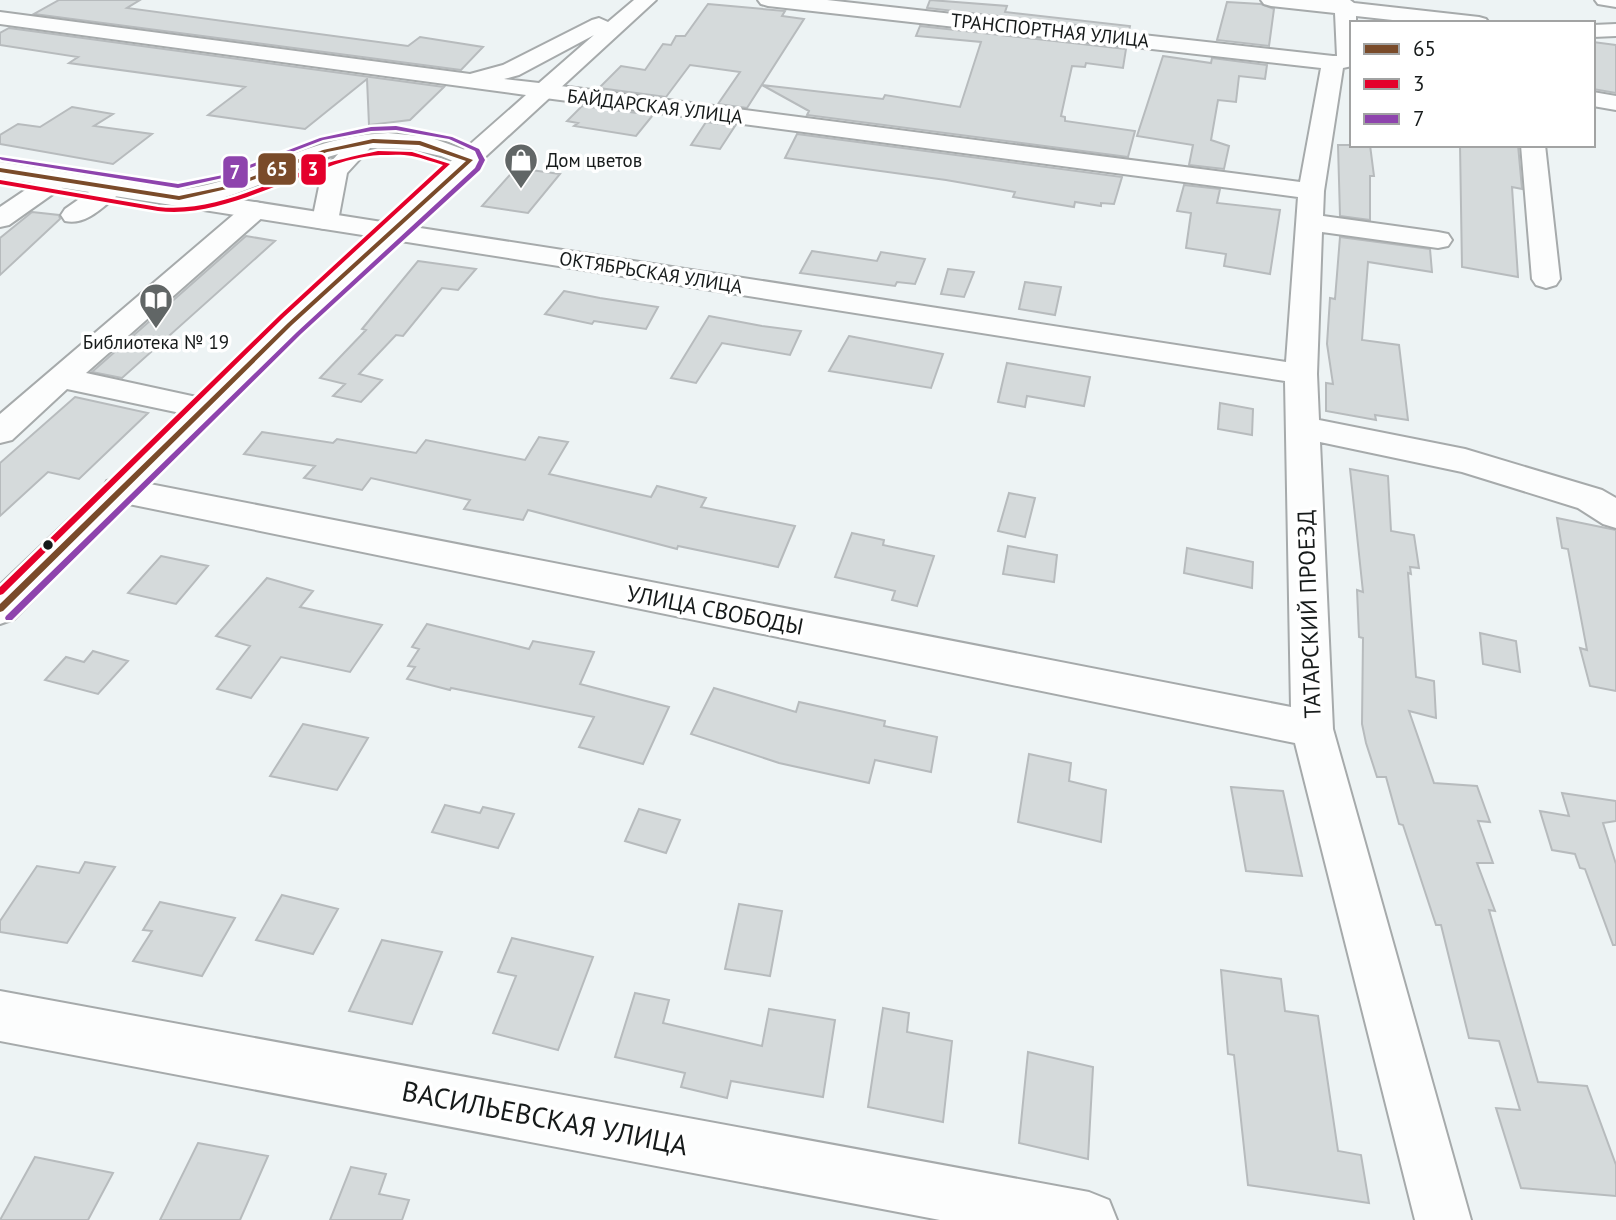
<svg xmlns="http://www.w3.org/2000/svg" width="1616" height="1220" font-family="'PT Sans',sans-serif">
	<rect width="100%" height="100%" fill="#edf3f4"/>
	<!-- building -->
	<path fill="#d5dadb" stroke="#b7bbbd" stroke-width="2" d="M59 0H140L127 8 408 46 420 37 483 47 461 70 34 14Z
		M930 0 1007 6 1005 12 1130 26 1129 31 927 8Z
		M1227 2 1261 4 1274 9 1269 46 1217 40Z
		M708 4 785 11 782 16 804 19 747 108 718 104 740 72 690 65 666 97 599 88 621 66 645 70 663 44 671 45 676 36H685Z
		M920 26 1126 49 1123 68 1086 63 1085 67 1072 66 1061 116 1065 117V121L1135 131 1128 157 807 115 809 111 762 85 883 99 885 95 960 107 981 42 916 36Z
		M9 28 444 87 410 120 369 125 367 79 305 129 208 115 245 87 69 63 78 57 0 45V33Z
		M1593 42 1616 45V93L1593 89Z
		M1163 56 1211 63 1212 58 1267 65 1265 79 1239 76 1236 102 1218 100 1211 140 1229 146 1224 169 1189 165 1193 145 1137 136Z
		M582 106 653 115 636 136 574 126 578 123 567 121Z
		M72 107 113 114 94 126 152 134 113 164 0 144V135L18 124 40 127Z
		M706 122 735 126 720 149 691 145Z
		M797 134 1122 177 1114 204 1101 203V206L1075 202 1074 207 1013 197 1015 192 946 180 785 158Z
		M1338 145H1370L1374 176H1370V220L1340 216Z
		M1460 145H1518L1522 189 1512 187 1518 277 1462 267Z
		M516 168 560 174 528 213 482 206Z
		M1184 185 1220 189 1217 203 1280 210 1270 274 1224 266 1226 254 1186 248 1191 213 1177 211Z
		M32 212 59 215 60 219 0 275V238Z
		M246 236 275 241 122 378 92 372Z
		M1340 237 1430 249 1432 272 1368 262 1362 340 1399 345 1408 420 1375 415 1376 420 1326 411V383L1333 384 1327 344 1330 298 1335 299Z
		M812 251 877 261 881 252 925 259 915 284 897 282 895 286 800 273Z
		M418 261 476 269 458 290 442 288 403 336 396 335 359 374 382 380 361 402 333 396 345 384 320 378 366 330 362 329Z
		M948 269 974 272 964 297 941 294Z
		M1025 282 1061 287 1055 315 1019 309Z
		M564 291 600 298 658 307 646 329 594 321 592 324 545 314Z
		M709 316 762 326 801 331 790 355 722 343 696 383 671 378Z
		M849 336 943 354 931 388 829 371Z
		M1007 363 1090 377 1084 406 1027 396 1025 407 998 402Z
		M75 397 148 413 79 479 48 472 0 516V463Z
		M1220 403 1253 409 1252 435 1218 429Z
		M262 432 333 443 337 439 416 453 426 440 525 460 539 437 568 442 549 474 651 497 657 486 706 498 701 507 795 526 778 567 678 546 677 549 528 510 523 520 464 509 470 500 371 478 362 490 304 478 315 466 244 454Z
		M1350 469 1388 476 1391 531 1414 535 1419 568 1410 567 1411 574 1408 573 1416 677 1434 681 1436 718 1409 711 1434 783 1477 786 1490 822 1478 821 1493 863H1477L1495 911 1489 910 1538 1082 1587 1086 1616 1165V1196L1521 1188 1496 1108 1520 1110 1499 1041 1469 1038 1441 925H1436L1403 825 1399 824 1386 777H1377L1366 743 1362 724 1363 638 1359 637 1357 590 1363 592Z
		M1009 493 1035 498 1025 537 998 531Z
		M1557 518 1616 530V691L1590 686 1580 648 1587 650 1568 549 1562 548Z
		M852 533 884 540 883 545 934 556 917 606 892 600 895 591 835 577Z
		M1008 546 1057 555 1054 582 1003 574Z
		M1187 548 1253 562 1252 588 1184 573Z
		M161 556 208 566 176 604 128 593Z
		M267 578 313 591 300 607 382 625 350 672 281 657 251 698 217 689 250 646 216 636Z
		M427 624 529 649 533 641 594 652 580 684 669 707 643 764 579 747 594 717 451 688 450 690 407 679 415 667 408 666 419 649 412 647Z
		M1480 633 1516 641 1520 672 1483 664Z
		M93 651 128 661 98 694 45 680 66 657 84 662Z
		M714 688 796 712 799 702 885 721 884 726 937 737 931 772 875 760 869 783 779 763 691 734Z
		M303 724 368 738 337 790 270 776Z
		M1029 754 1071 763 1069 781 1106 790 1101 842 1018 822Z
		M1231 787 1283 791 1302 876 1246 871Z
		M1562 793 1616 801V821L1603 823 1616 864V945H1613L1585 869 1580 868 1575 854 1552 850 1540 811 1569 816Z
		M445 805 480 813 483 807 514 814 498 848 432 832Z
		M639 809 680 820 666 853 625 841Z
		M85 862 115 867 67 943 0 932V921L37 866 79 873Z
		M282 895 338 909 313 954 256 940Z
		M160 902 235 918 202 976 133 961 152 931 143 930Z
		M739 904 782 911 770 976 725 969Z
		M512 938 593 957 558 1050 493 1033 516 976 498 972Z
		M382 940 442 952 412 1024 349 1011Z
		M1221 970 1281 979 1285 1011 1318 1016 1338 1151 1361 1155 1369 1203 1248 1185 1234 1055 1228 1054Z
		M635 993 669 1000 663 1023 762 1046 769 1009 835 1020 823 1097 731 1081 727 1098 681 1087 685 1073 615 1057Z
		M883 1008 909 1013 907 1032 952 1041 943 1122 868 1107Z
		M1028 1052 1093 1067 1088 1159 1019 1143Z
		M198 1143 268 1156 240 1220H160Z
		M35 1157 113 1173 88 1220H0Z
		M351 1167 386 1174 379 1194 409 1200 402 1220H330Z"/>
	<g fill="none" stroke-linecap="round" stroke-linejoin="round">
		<!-- minor casing -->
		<g stroke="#a6aaab" stroke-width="4">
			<path id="minor" d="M758 0H827L1333 56H1337L1335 13 1271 6 1264 4 1261 0H1350L1354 3 1479 17 1486 19 1489 23H1420L1356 16V23H1352V66L1343 68 1324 191 1323 216 1438 232 1448 234 1452 240 1448 246 1438 248 1322 232 1317 374 1319 420 1465 449 1602 490 1616 498V528L1603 524 1578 508 1462 472 1320 442 1333 729 1471 1220H1415L1295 743 119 502 107 499 102 490 107 481 119 478 1291 707 1285 381 388 239 378 237 374 231 378 225 388 223 1286 362 1298 197 545 98 537 96 533 91 537 86 545 84 1300 182 1321 68 768 6 761 4Z
				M1616 24V36L1593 37V25Z
				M1593 92 1616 96V110L1593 106Z
				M388 133 429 137 479 155 483 160 479 165 470 168 441 156 409 149 370 148 347 173 338 221 335 227 325 229 315 227 312 221 322 172 338 154C294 166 211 214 169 204L165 198 169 192C188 188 208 186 227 179 286 159 323 136 388 133Z
				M1521 145H1545L1560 279 1556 285 1546 288 1536 285 1532 279Z
				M58 171 67 174 71 179 67 184 9 225 0 227V207L49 174Z
				M111 180 120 183 124 188 120 193C104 206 86 226 65 221L61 215 65 209 102 183Z
				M255 202 264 204 268 210 264 216 86 373 215 401 220 408 215 415 204 418 67 389 12 440 0 443V414L246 204Z
				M0 991 1089 1192 1109 1200 1117 1220H940L0 1041Z"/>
		</g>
		<!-- major casing -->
		<g stroke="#a6aaab" stroke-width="4">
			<path id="major" d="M388 223 398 225 402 231 398 237 131 499 14 619 0 624V585L378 225Z"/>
		</g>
		<!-- highway casing -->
		<g stroke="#a6aaab" stroke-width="4">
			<path id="highway" d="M634 0H656L398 237 388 239 0 178V162L382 222 526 95 0 24V12L470 74 503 65 592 20 599 18 608 22ZM594 35 539 83 504 79 519 75Z
				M1595 0H1616V7L1598 4Z"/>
		</g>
		<!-- minor -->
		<use href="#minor" fill="#fcfdfd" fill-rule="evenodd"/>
		<!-- major -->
		<use href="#major" fill="#fcfdfd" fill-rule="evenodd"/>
		<!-- highway -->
		<use href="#highway" fill="#fcfdfd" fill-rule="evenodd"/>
		<!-- bus-1 casing -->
		<g stroke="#fff" stroke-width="5">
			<path id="bus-1" d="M373 139 420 141 473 160 292 325 3 611 0 612V604L288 323 466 161 419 145 373 143 327 152 231 188 179 200 0 172V168L179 196 227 186 323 150Z"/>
		</g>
		<!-- bus-2 casing -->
		<g stroke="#fff" stroke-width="5">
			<path id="bus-2" d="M378 151 412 152 450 164 284 317 3 594 0 595V587L280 315 443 165C433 162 422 158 412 156 402 154 390 155 380 155 362 156 344 161 328 167 273 184 217 218 158 211L0 184V180L158 207C211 213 261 186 309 169 332 161 354 156 378 151Z"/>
		</g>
		<!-- bus-3 casing -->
		<g stroke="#fff" stroke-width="5">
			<path id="bus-3" d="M396 126 452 137 479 149 485 160 480 170 301 334 12 620H6L5 618 6 616 297 332 475 168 479 160 475 151 449 139 396 130 371 131 323 140 227 177 178 188 2 160 0 159V157L178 184 223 175 320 138 371 127Z"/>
		</g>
		<!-- bus-1 -->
		<use href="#bus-1" fill="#7a4b2a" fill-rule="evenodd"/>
		<!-- bus-2 -->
		<use href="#bus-2" fill="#e4002b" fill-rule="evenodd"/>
		<!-- bus-3 -->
		<use href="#bus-3" fill="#8e44ad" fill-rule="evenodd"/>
	</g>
	<!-- icons -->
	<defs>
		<g id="shop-pin" transform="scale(1.75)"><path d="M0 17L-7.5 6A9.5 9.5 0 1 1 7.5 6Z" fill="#616666" stroke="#fff"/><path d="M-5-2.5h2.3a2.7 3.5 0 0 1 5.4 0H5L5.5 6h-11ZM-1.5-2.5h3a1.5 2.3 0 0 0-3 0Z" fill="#fff"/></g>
		<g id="library-pin" transform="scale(1.75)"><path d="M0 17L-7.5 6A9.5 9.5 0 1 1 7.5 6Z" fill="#616666" stroke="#fff"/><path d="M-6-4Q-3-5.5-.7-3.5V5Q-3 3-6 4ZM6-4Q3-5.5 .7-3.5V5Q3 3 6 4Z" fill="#fff"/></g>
	</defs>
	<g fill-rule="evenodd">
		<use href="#shop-pin" x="521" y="160"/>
		<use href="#library-pin" x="156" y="300"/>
	</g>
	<!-- markers -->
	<circle fill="#161a1a" stroke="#fff" stroke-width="2.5" cx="48" cy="545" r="6"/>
	<g text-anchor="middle" stroke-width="7" stroke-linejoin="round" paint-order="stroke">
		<!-- far-street labels -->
		<g font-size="19" fill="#161a1a" stroke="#fff">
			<text transform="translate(1050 30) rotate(6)" y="7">ТРАНСПОРТНАЯ УЛИЦА</text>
			<text transform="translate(655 106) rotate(7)" y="7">БАЙДАРСКАЯ УЛИЦА</text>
			<text transform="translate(651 272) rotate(9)" y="7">ОКТЯБРЬСКАЯ УЛИЦА</text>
		</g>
		<!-- far-poi labels -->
		<g font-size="19" fill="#161a1a" stroke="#fff" text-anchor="start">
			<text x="546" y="167">Дом цветов</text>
			<text x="156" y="349" text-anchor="middle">Библиотека № 19</text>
		</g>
		<!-- street labels -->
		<g font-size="23" fill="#161a1a" stroke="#fff">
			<text transform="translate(715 610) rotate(11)" y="8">УЛИЦА СВОБОДЫ</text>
			<text transform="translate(1309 614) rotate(-92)" y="8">ТАТАРСКИЙ ПРОЕЗД</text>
		</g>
		<!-- near-street labels -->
		<g font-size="28" fill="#161a1a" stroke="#fff">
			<text transform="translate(545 1118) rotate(11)" y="10">ВАСИЛЬЕВСКАЯ УЛИЦА</text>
		</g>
	</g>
	<g stroke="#fff" stroke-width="2.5">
		<rect x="257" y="152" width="40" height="34" rx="7" fill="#7a4b2a"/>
		<rect x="300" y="153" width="27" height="33" rx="7" fill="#e4002b"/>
		<rect x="222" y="155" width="27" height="34" rx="7" fill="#8e44ad"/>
	</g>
	<g font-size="19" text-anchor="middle" font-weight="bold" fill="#fff">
		<text x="277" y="176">65</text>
		<text x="313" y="176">3</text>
		<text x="235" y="179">7</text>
	</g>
	<!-- legend -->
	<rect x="1350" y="21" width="245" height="126" fill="#ffffff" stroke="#a2a3a3" stroke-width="2"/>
	<rect x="1364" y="44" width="35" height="10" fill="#7a4b2a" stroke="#a2a3a3" stroke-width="2"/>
	<text x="1413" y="56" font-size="21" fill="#161a1a">65</text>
	<rect x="1364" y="79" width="35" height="10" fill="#e4002b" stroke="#a2a3a3" stroke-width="2"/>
	<text x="1413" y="91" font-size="21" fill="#161a1a">3</text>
	<rect x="1364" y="114" width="35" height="10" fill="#8e44ad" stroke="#a2a3a3" stroke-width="2"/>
	<text x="1413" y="126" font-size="21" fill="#161a1a">7</text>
</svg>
